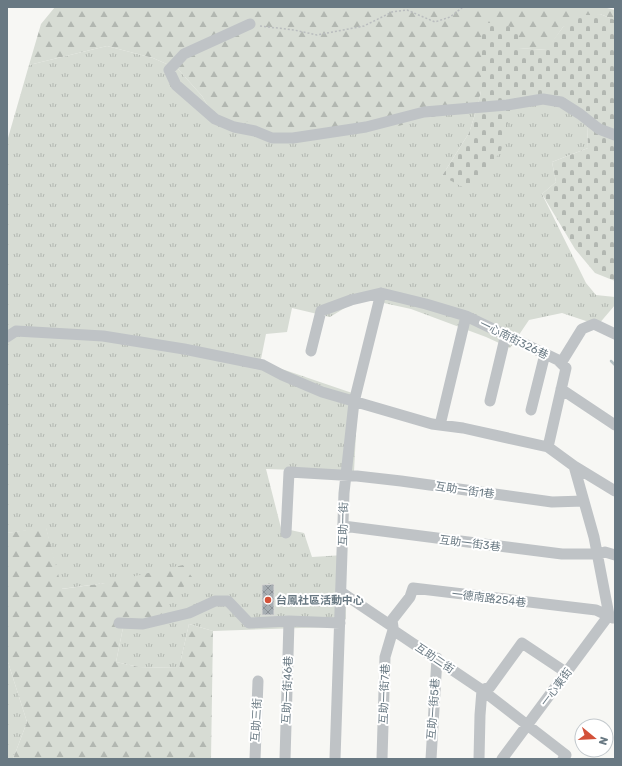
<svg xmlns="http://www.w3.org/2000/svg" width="622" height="766" font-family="Rubik,'Noto Sans TC',sans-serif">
	<defs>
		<pattern id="grass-tufts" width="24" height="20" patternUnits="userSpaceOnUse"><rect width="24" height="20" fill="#d7dcd4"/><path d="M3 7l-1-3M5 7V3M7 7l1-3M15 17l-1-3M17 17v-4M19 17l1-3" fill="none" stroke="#b2b7b1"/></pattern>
		<pattern id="forest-firs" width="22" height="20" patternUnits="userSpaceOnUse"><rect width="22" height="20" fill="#d7dcd4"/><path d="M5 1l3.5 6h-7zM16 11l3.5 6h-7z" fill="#b2b7b1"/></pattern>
		<pattern id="cemetery-stones" width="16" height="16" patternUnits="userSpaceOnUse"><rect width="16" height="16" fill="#d7dcd4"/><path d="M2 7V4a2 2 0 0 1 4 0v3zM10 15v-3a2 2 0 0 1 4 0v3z" fill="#b2b7b1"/></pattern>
		<pattern id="building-cross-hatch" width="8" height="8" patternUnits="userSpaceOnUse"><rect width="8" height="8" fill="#a7aeb3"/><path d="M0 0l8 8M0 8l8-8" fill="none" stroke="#8c9297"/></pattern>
	</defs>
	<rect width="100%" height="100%" fill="#f7f7f4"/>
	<!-- grass -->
	<path fill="url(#grass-tufts)" d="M107 46 153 58 178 69 202 96 212 113 478 105 469 133 442 176 513 101 545 98 587 124 588 148 552 162 556 182 542 194 586 283 596 295 615 297V305L598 325 562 313 529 320 510 348 486 337 411 309 361 298 330 317 292 308 287 332 266 334 261 359 279 368 358 395 354 472 266 469 281 528 304 533 312 557 344 555 346 619 332 627 213 631 189 624 179 668 139 667 116 662 125 618 105 583 61 589 46 528 7 533V139L8 138 29 65Z
		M7 659 27 722 13 759H7Z"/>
	<!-- forest -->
	<path fill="url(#forest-firs)" d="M55 7H171L175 8 177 7H603L615 10V20L600 14 563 27 547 50 518 48 481 91 478 105 383 130 289 132 212 113 202 96 178 69 153 58 107 46 29 65 41 24Z
		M46 527 62 589 105 583 183 565 192 577 156 619 125 618 116 662 139 667 179 668 189 624 213 631 211 759H13L27 722 7 659V533Z"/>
	<!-- cemetery -->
	<path fill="url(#cemetery-stones)" d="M600 14 615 20V281L595 273 575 249 542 194 556 182 552 162 588 148 587 124 569 107 513 101 501 151 470 191 442 176 469 133 478 105 481 91 482 23H504L518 32 519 48 546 50 563 27 581 15Z"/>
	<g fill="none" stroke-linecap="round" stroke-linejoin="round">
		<!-- stream -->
		<path stroke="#b7c3c6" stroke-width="2.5" d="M611 361 615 365"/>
	</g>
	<!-- building -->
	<path fill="url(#building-cross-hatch)" stroke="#d9d9d7" d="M274 584V615H262V585Z"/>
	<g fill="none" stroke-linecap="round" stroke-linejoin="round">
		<!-- path -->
		<path stroke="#b9bcbe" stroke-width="1.5" stroke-dasharray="2 2" stroke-linecap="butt" d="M260 26 294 30 317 35 364 26 392 12 407 10 435 22 450 17 463 7"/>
		<!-- minor -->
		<path stroke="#bfc3c6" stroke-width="11" d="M250 24 184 54 169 70 176 85 215 119 234 127 255 131 272 138H293L366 127 424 112 507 105 543 99 561 102 580 114 599 129 615 135
			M7 337 16 331 103 336 184 349 263 365 282 375 322 392 432 424 463 428 548 447 574 466 594 537 609 615
			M311 351 321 311 351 300 381 293 426 304 466 316 558 360 566 368 548 447
			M561 363 582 329 594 324 615 334
			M561 389 615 425
			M490 401 506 334
			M531 410 545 354
			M440 425 466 316
			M574 466 615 491
			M343 526 562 554H598L605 552 615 555
			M286 533 289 472 357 476 401 481 552 502 584 501
			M341 592 393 627V630L482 690 566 755 563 759
			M119 623 143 624 189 613 215 601H228L249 623 289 621 340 623
			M393 627 392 620 410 597 413 588 596 610 613 618
			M255 759 258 681
			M285 759 289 621
			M335 759 344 493 354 402 381 293
			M382 759 385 657 393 630
			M431 759 437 658
			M479 759 480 715 482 690 490 687 522 643 567 673
			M502 759 609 615"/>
	</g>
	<!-- markers -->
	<circle fill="#d35139" stroke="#fff" stroke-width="1.5" cx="268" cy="600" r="4"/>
	<g text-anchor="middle" stroke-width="4" stroke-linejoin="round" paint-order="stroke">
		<!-- street labels -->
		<g font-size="11" fill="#697983" stroke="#fff">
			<text transform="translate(514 339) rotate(26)" y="4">一心南街326巷</text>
			<text transform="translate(465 490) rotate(8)" y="4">互助一街1巷</text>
			<text transform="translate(343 524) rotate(-89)" y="4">互助一街</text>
			<text transform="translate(470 543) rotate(7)" y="4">互助一街3巷</text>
			<text transform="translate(489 598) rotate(7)" y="4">一德南路254巷</text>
			<text transform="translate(435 658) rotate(34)" y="4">互助二街</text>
			<text transform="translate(556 687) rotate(-53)" y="4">一心東街</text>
			<text transform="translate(287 690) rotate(-88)" y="4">互助一街46巷</text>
			<text transform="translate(384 694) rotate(-88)" y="4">互助一街7巷</text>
			<text transform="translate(433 709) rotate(-86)" y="4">互助一街5巷</text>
			<text transform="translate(256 720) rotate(-87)" y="4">互助三街</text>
		</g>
		<!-- poi labels -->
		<g font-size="11" font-weight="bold" fill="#697983" stroke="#fff" text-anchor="start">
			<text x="276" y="604">台鳳社區活動中心</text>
		</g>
	</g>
	<!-- border -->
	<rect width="622" height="766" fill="none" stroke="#697983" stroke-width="16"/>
	<!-- north arrow -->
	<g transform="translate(594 738) rotate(108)"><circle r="19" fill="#ffffff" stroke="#c3c9cd"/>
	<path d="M0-3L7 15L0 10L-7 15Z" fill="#d35139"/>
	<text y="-6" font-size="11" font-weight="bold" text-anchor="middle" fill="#697983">N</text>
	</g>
</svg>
